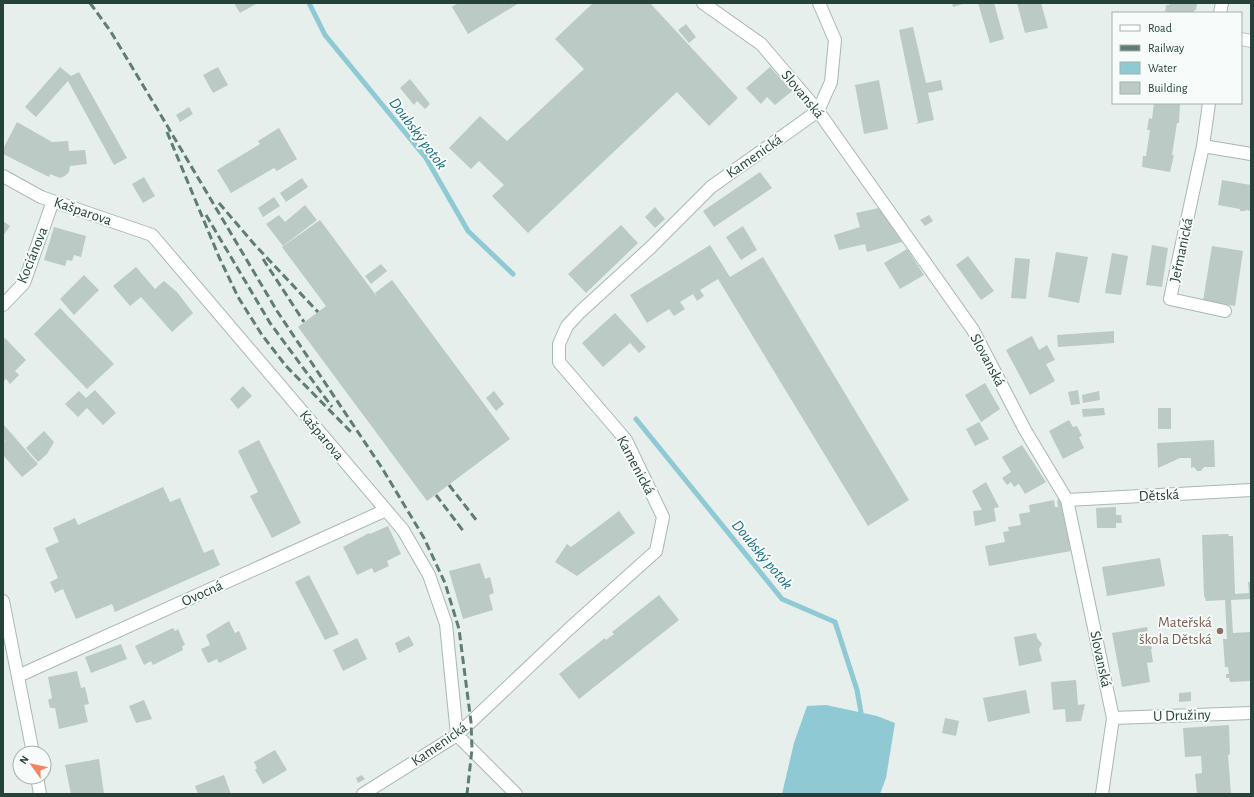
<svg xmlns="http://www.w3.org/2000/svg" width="1254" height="797" font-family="'Alegreya Sans',sans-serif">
	<rect width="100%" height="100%" fill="#e6efeb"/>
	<!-- water -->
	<path fill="#8ec9d4" d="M826 705 877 716 895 723 886 778 880 794H782L794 743 807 706Z"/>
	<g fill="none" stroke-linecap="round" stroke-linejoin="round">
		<!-- stream -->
		<path stroke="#8ec9d4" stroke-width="5" d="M309 3 325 35 426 158 468 231 513 274
			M636 419 782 599 835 622 857 690 862 718"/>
	</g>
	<!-- building -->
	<path fill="#bbcac4" d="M234 3H258L240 13Z
		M458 3H519L468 34 452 7Z
		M593 3H650L738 98 709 126 677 92 528 233 492 196 504 185 479 161 471 169 449 148 480 116 507 141 584 69 555 39Z
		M952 3H966L953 7Z
		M978 3H994L1004 39 990 43Z
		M1017 3H1041L1048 28 1025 33Z
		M1170 3H1196L1197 4 1196 10H1194V13H1165L1166 5H1169Z
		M686 24 696 37 689 43 678 30Z
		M913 27 926 83 941 80 943 90 928 93 934 120 915 124 918 122 899 30Z
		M60 67 71 76 79 72 127 158 114 165 68 81 36 117 25 107Z
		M218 67 228 85 213 93 203 75Z
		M770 67 792 91 775 105 767 97 761 104 746 88Z
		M410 79 430 104 425 109 417 101 414 105 400 88Z
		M879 80 888 129 864 134 855 85Z
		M1154 103H1180L1179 123H1177L1172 155H1174L1170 172 1142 167 1143 156H1146L1150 130H1147L1149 118 1152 119Z
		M189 107 193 114 180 122 176 115Z
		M17 122 52 142 68 141 69 151 85 150 87 164 70 166 69 172 65 176 60 178 50 174 49 177 3 154V149Z
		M279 128 297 159 277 171 274 168 231 193 217 170 260 144 258 141Z
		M760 172 772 188 714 227 703 211Z
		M144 177 155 196 143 203 132 184Z
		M302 178 308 187 286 202 280 193Z
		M1222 180 1251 185V211L1246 210 1245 211H1240V209L1218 205Z
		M274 197 280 206 263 217 258 208Z
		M305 205 317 220 283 246 266 224 279 215 285 222Z
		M655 207 665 219 655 228 645 217Z
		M879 208 902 242 867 252 865 244 839 250 834 235 860 227 856 213Z
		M929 215 933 221 925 226 920 220Z
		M320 220 378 298 375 293 392 280 510 439 427 501 298 327 326 306 282 247Z
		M3 221 10 226 3 236Z
		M621 225 638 243 586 293 568 274Z
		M743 226 757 250 741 260 726 237Z
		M54 227 86 236 81 257 74 255 72 261 67 260 65 266 44 260Z
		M710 245 730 277 763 257 909 500 868 526 718 279 700 290 704 296 697 301 693 294 680 302 685 309 674 316 669 309 647 323 630 295Z
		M1152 245 1168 248 1162 287 1146 285Z
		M1212 246 1243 251 1235 306 1203 301Z
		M907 249 924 275 900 289 884 263Z
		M1056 252 1088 257 1079 303 1048 297Z
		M1112 253 1128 256 1121 295 1105 293Z
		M968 256 994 291 981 300 956 265Z
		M1015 258 1030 259 1026 299 1011 298Z
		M381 264 387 271 371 284 365 276Z
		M136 267 155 289 164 281 177 292 193 313 172 332 141 297 130 306 113 286Z
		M84 275 99 290 74 315 60 299Z
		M60 308 114 364 87 389 34 334Z
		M615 313 646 347 639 353 630 343 603 367 582 343Z
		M1114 331V343L1058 347 1057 335Z
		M1032 336 1039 350 1047 345 1055 360 1046 364 1055 381 1030 395 1006 350Z
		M5 338 26 360 15 371 19 375 10 384 6 379 3 382V340Z
		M985 383 1000 409 981 422 965 395Z
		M243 386 252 396 238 409 230 399Z
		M95 390 116 413 103 425 87 408 78 417 65 404 79 391 86 398Z
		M1078 390 1080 404 1071 405 1068 392Z
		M494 391 504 404 496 411 486 398Z
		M1099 391 1100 400 1083 403 1082 395Z
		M1104 408 1105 415 1083 417 1082 409Z
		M1158 408H1171V429H1158Z
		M1069 420 1073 427 1077 426 1082 436 1079 437 1084 448 1063 459 1049 431Z
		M979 422 989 439 975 446 966 429Z
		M3 424 38 464 22 477 3 455V443L8 439 3 442Z
		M44 431 54 442 47 454 38 462 26 448Z
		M259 440 301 523 272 538 250 496 258 492 238 451Z
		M1214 440 1215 467H1204L1201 471H1197L1194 467 1191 468V458H1180L1158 468 1157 443Z
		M1022 445 1046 482 1025 494 1019 484 1014 487 1011 482 1007 485 1002 478 1011 472 1002 457Z
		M986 482 999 507 994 508 996 521 975 526 973 511 982 510 972 491Z
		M163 487 170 502 180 498 204 553 213 549 220 565 115 612 112 604 76 619 63 589 55 593 50 582 58 578 45 548 59 542 53 528 75 518 78 525Z
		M1060 499 1071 551 989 566 985 546 1005 542 1003 532 1009 531 1008 527 1021 525 1019 514 1030 512 1029 505 1054 500 1055 507H1058L1057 500Z
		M1116 507V515H1121L1122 523H1116V528H1097L1096 508Z
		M619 511 635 533 577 576 555 562 567 544 571 547Z
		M388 526 401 554 387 561 389 566 374 573 372 568 357 575 343 547 369 533 370 534Z
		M1228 534 1229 536H1233L1235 594 1249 593 1248 582H1251V599L1231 600 1233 633 1251 632V681L1230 682 1229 678H1226V674H1229L1228 667H1225L1223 639H1227L1225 600 1206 601 1204 595 1202 535Z
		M1160 558 1165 586 1107 596 1102 567Z
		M480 563 485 579 490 577 494 593 489 595 493 610 463 619 449 571Z
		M309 575 339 634 325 640 295 582Z
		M659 595 679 620 579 699 559 674 605 638 606 640 614 634 612 632Z
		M229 621 235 633 239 631 247 649 219 663 217 659 208 663 201 649 210 645 206 635Z
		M1147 627 1152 649H1151L1153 662 1147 663 1150 682 1122 687 1112 633Z
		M173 628 175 631 178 629 185 645 182 646 183 650 153 665 151 661 144 665 135 646Z
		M1036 633 1037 638 1042 644 1039 649 1042 661 1019 666 1014 637Z
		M409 636 414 645 399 653 395 643Z
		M357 638 367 659 343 671 333 650Z
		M121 644 127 659 91 673 85 657Z
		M77 671 81 688 85 687 89 704 84 705 88 722 59 729 55 708H50L48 700 52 698 48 677Z
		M1076 680 1078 705 1085 704 1081 721 1066 722 1065 709 1053 710 1051 682Z
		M1026 690 1030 713 988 722 983 698Z
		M1191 692V701L1179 702V693Z
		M144 700 152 719 136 723 129 706Z
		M945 718 959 721 956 736 942 733Z
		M1229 725 1230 754 1228 755 1231 794H1197L1195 774 1202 773 1201 756 1185 757 1183 728Z
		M275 750 287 770 263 784 255 770 257 768 254 762Z
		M99 759 104 794H71L65 765Z
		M224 775 231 794H198L195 786Z
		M362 775 365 779 358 783 356 778Z"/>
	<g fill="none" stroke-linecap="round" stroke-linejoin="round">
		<!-- minor casing -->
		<g stroke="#a8b8b2" stroke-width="14">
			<path id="minor" d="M703 3 761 44 818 111 973 330 1025 430 1067 500 1113 718 1102 794
				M1220 13 1222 3
				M1241 39 1251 41
				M1209 103 1203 146 1251 154
				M818 111 831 82 835 40 819 3
				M1203 146 1170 299 1225 311
				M3 176 41 197 152 235 403 530 429 575 446 624 457 735 516 794
				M3 305 24 283 53 201
				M1067 500 1251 490
				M18 676 386 510
				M1113 718 1251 713
				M363 794 457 735 569 629 656 551 663 517 626 440 559 362V344L567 326 580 312 650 248 711 187 818 111"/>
		</g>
		<!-- tertiary casing -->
		<g stroke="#a8b8b2" stroke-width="14">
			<path id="tertiary" d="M3 601 33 753
				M37 777 40 794"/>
		</g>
		<!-- minor -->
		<use href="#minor" stroke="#fff" stroke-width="12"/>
		<!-- tertiary -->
		<use href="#tertiary" stroke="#fff" stroke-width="12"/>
		<!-- rail -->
		<path stroke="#5f7d75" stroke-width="3" stroke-dasharray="8 4" stroke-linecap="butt" d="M90 3 111 32 156 107 277 311 382 468 424 538 445 583 459 629 471 722 472 749 467 794
			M167 132 219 257 238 297 262 335 286 366 352 433
			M219 203 254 244 318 312
			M206 215 270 323 332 407
			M263 259 304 322
			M449 485 477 521
			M436 495 464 532"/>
	</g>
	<!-- markers -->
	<circle fill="#8d6e63" stroke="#f7fbf9" stroke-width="1.5" cx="1220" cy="631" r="4"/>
	<g text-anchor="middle" stroke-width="4" stroke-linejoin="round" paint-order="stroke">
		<!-- street labels -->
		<g font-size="15" fill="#24423a" stroke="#f7fbf9">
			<text transform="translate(803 94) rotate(50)" y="5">Slovanská</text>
			<text transform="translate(754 156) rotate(-35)" y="5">Kamenická</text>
			<text transform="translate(83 211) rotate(19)" y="5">Kašparova</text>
			<text transform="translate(1181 250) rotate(-78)" y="5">Jeřmanická</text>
			<text transform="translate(32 255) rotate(-68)" y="5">Kociánova</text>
			<text transform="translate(988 360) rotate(62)" y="5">Slovanská</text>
			<text transform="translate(322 435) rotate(50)" y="5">Kašparova</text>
			<text transform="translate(636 465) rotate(62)" y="5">Kamenická</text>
			<text transform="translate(1159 495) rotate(-3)" y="5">Dětská</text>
			<text transform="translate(202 593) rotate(-24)" y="5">Ovocná</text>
			<text transform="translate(1101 659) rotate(78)" y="5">Slovanská</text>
			<text transform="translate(1182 715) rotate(-2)" y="5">U Družiny</text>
			<text transform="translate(439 744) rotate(-35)" y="5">Kamenická</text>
		</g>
		<!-- education labels -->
		<g font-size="15" fill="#785e54" stroke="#f7fbf9" text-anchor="end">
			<text x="1212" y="627">Mateřská<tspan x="1212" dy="17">škola Dětská</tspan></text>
		</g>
		<!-- water labels -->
		<g font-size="16" font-style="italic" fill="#1c6f80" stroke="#f7fbf9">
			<text transform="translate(419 133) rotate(53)" y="6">Doubský potok</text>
			<text transform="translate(763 554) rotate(50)" y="6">Doubský potok</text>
		</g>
	</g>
	<!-- border -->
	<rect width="1254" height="797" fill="none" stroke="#24423a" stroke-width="8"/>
	<!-- legend -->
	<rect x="1112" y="12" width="130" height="92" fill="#f7fbf9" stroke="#a3b1ad"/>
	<rect x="1120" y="25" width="20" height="6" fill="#ffffff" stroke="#a3b1ad"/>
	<text x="1148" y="32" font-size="12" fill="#24423a">Road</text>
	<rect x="1120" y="45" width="20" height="6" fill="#5f7d75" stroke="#a3b1ad"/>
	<text x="1148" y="52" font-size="12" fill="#24423a">Railway</text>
	<rect x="1120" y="62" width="20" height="12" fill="#8ec9d4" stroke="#a3b1ad"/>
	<text x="1148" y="72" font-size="12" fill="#24423a">Water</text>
	<rect x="1120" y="82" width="20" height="12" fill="#bbcac4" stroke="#a3b1ad"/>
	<text x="1148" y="92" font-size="12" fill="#24423a">Building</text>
	<!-- north arrow -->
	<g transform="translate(32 765) rotate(303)"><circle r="19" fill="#f7fbf9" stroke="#a3b1ad"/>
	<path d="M0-3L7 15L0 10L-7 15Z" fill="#f4845f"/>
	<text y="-6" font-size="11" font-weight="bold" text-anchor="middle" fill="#24423a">N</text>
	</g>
</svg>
